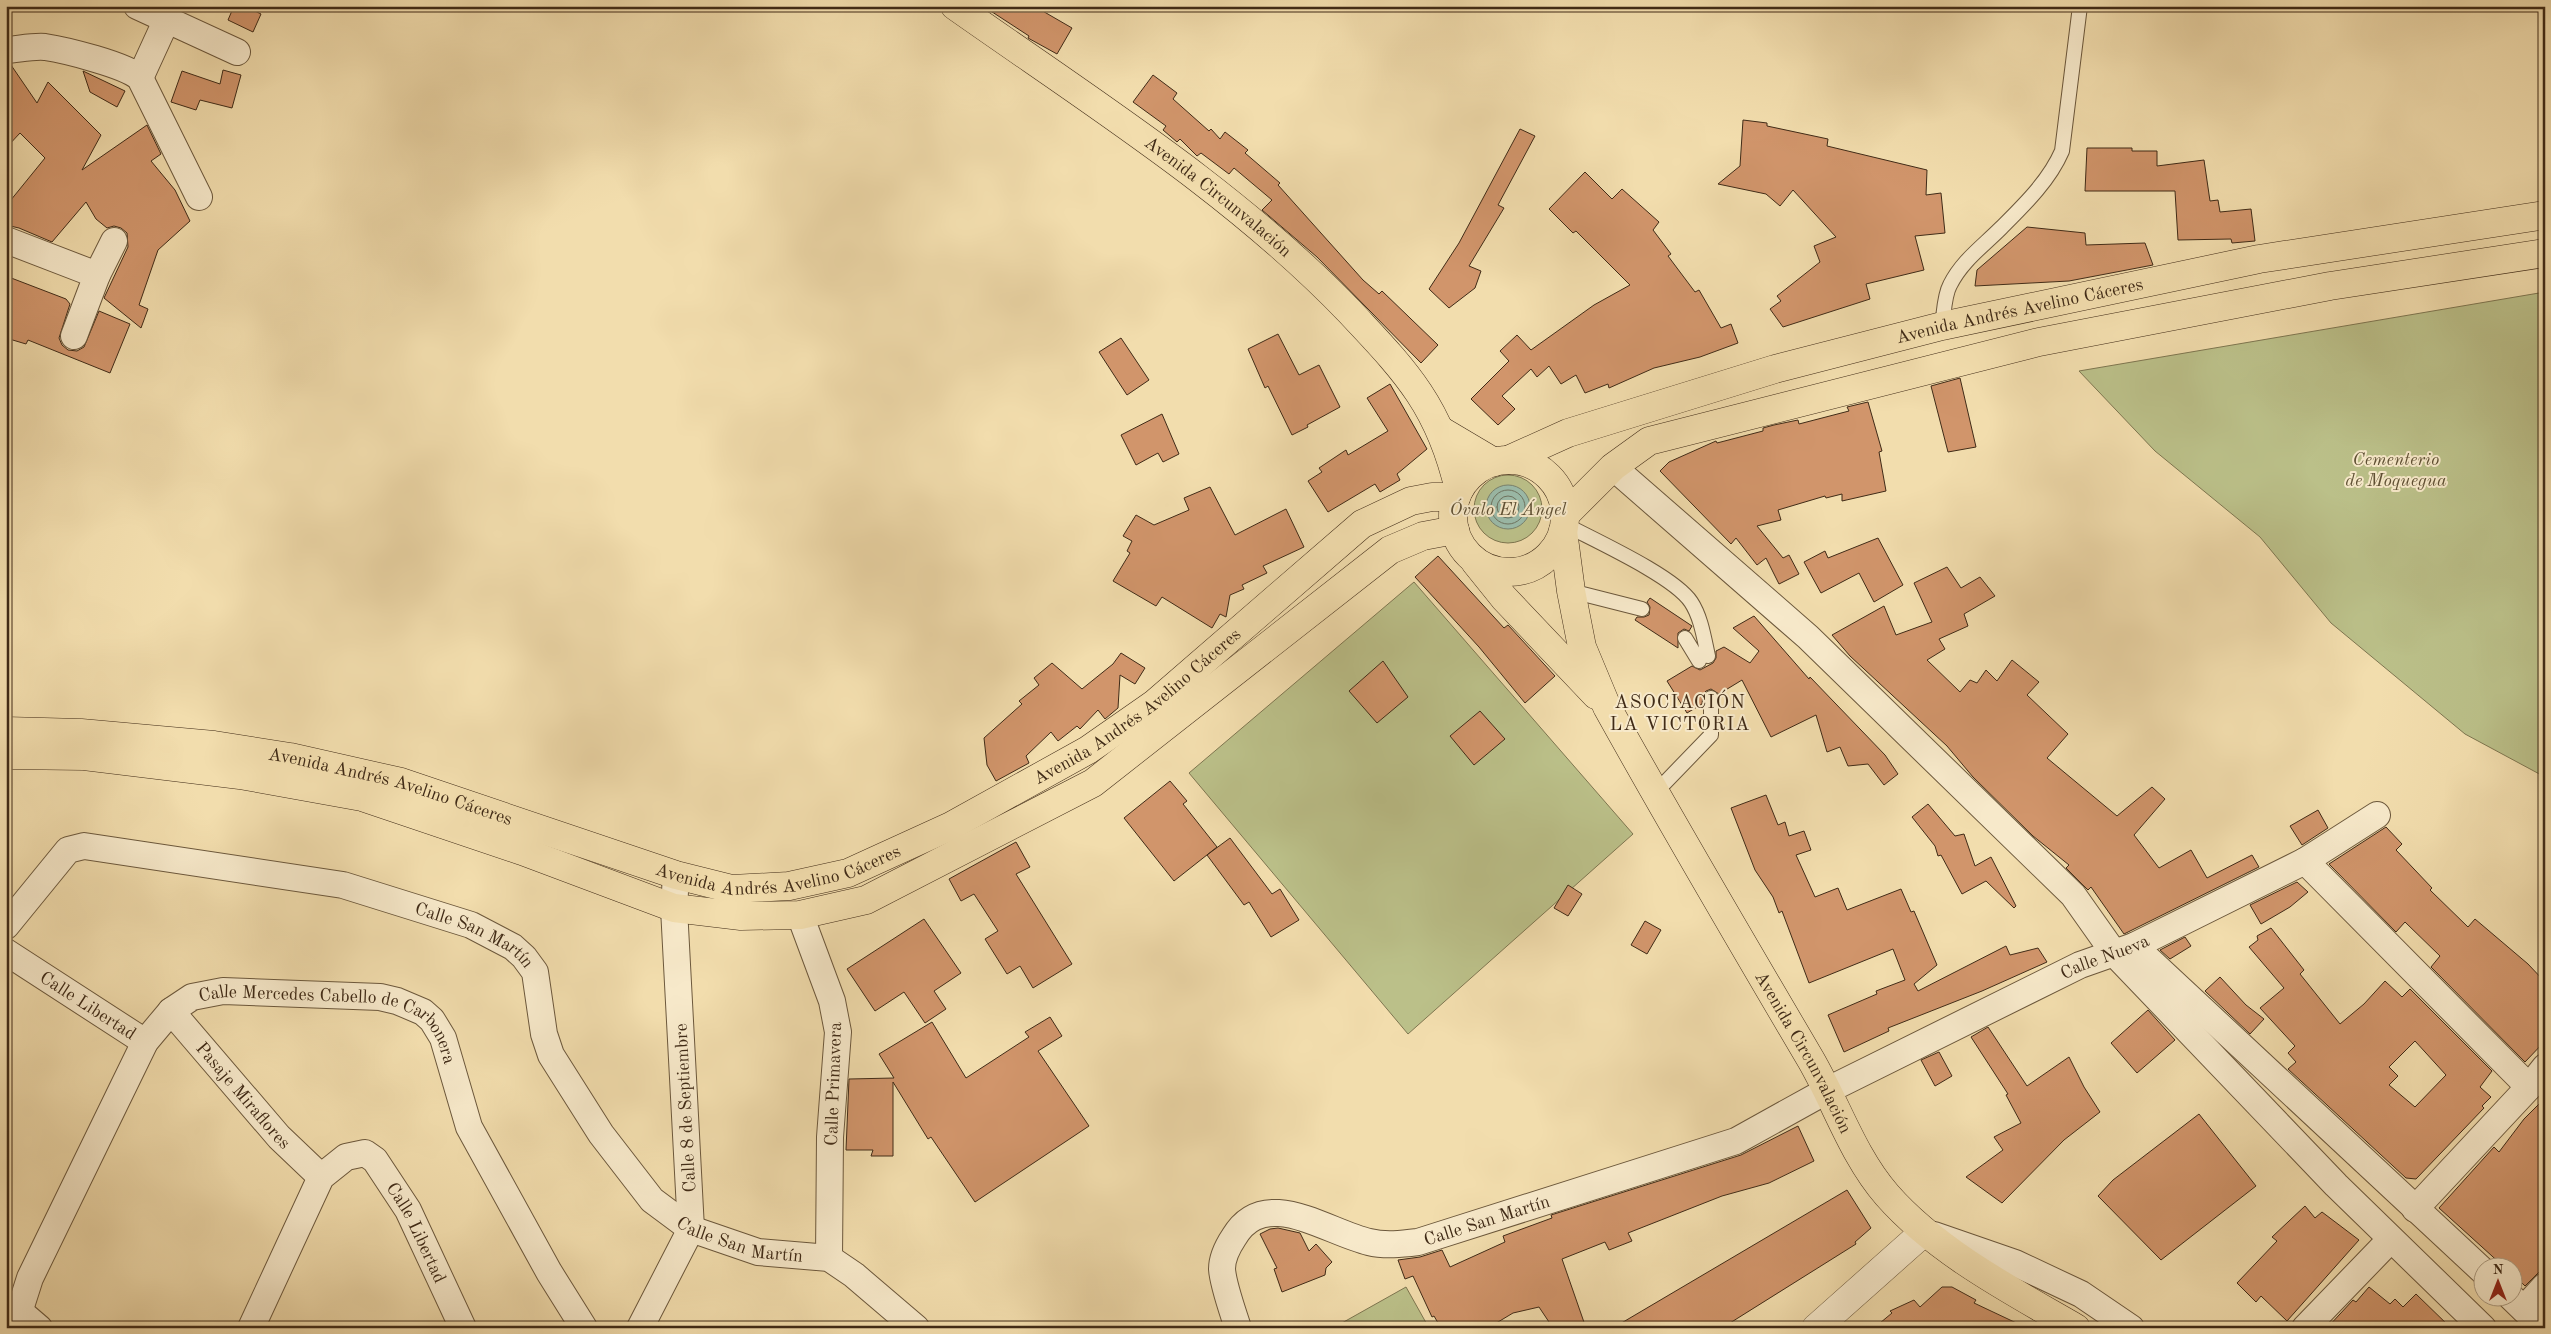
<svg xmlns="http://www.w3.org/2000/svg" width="2551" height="1334" font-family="'Old Standard TT',serif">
	<rect width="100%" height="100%" fill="#f2ddad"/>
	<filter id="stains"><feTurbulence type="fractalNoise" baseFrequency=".004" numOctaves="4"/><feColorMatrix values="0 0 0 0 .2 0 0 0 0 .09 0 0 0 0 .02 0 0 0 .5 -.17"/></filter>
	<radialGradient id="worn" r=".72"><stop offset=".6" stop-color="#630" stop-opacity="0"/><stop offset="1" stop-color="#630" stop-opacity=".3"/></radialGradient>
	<!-- green -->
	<path fill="#bbc089" stroke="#7e7650" d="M2545 292V777L2465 734 2331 623 2260 537 2155 451 2079 371Z
		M1474 509a34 34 0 1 1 68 0a34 34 0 1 1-68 0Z
		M1414 582 1633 834 1408 1034 1189 773Z
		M1406 1287 1429 1328H1333Z"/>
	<!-- water -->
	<path fill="#9bbcab" stroke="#778270" d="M1486 507a22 22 0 1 1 44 0a22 22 0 1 1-44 0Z"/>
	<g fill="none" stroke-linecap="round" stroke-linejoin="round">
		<!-- shore -->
		<path stroke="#6e7461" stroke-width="1" d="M1491 507a17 17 0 1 1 34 0a17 17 0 1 1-34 0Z
			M1497 507a11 11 0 1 1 22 0a11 11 0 1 1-22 0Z"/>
	</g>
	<!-- building -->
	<path fill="#d1956b" stroke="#402b17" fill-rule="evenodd" d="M234 6H245L261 14 253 32 228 20Z
		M983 6H1034L1072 28 1057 54 1028 38 1029 36Z
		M6 65H11L37 103 48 82 101 135 82 170 147 125 161 154 151 161 175 190 190 221 158 250 139 305 148 309 141 328 104 298 128 247 127 233 121 228 114 226 107 228 96 219 86 202 52 242 19 228 6 225V206L45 158 20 133 6 148Z
		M223 70 241 75 232 108 200 100 196 110 171 102 182 71 220 84Z
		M83 71 125 91 117 107 90 92Z
		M1153 75 1177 93 1173 99 1209 131 1211 129 1220 139 1225 132 1248 150 1245 153 1280 183 1278 185 1363 280 1379 294 1382 291 1438 345 1421 363 1317 257 1262 210 1272 200 1234 168 1229 174 1201 153 1197 156 1180 139 1177 142 1163 130 1166 126 1133 102Z
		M1743 120 1767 123V126L1828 139 1827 146 1927 170 1926 195 1941 193 1945 233 1915 236 1924 270 1866 284 1870 299 1783 327 1770 309 1781 301 1777 296 1820 262 1814 246 1836 237 1793 190 1780 206 1766 194 1718 184 1740 166Z
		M1520 129 1535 136 1498 205 1504 208 1469 266 1481 271 1475 288 1449 308 1429 289 1459 243Z
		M2087 148H2132V151H2157V166L2204 160 2210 201 2218 200 2220 212 2251 209 2255 241 2232 243 2231 239 2178 240 2175 191H2085Z
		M1585 172 1612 199 1622 189 1659 222 1653 230 1671 254 1668 256 1695 292 1699 290 1721 328 1731 324 1738 343 1700 357 1654 368 1609 388 1608 384 1585 393 1576 375 1561 384 1549 366 1537 377 1531 369 1502 396 1515 409 1498 425 1471 399 1509 361 1500 351 1517 335 1531 350 1594 305 1630 285 1576 231 1573 233 1549 209Z
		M2027 227 2085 233 2086 245 2145 243 2153 265 2069 281 1975 286 1977 270Z
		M6 276 66 299 70 304 59 338 62 345 68 350 77 351 84 347 99 311 130 324 110 373 28 340 26 344 6 338Z
		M1278 334 1299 375 1319 365 1340 407 1307 425 1308 427 1292 435 1268 386 1265 388 1248 349Z
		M1121 338 1149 380 1127 395 1099 352Z
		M1960 378 1976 447 1948 452 1931 386Z
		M1390 384 1427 449 1397 474 1400 480 1380 492 1375 484 1328 512 1308 481 1322 472 1319 468 1346 450 1348 455 1388 431 1367 398Z
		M1868 402 1882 451 1879 452 1886 491 1842 501V494L1826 498 1825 496 1778 510 1781 520 1757 526 1783 558 1789 555 1799 574 1779 584 1766 558 1757 565 1736 538 1731 544 1660 471 1669 462 1716 441 1717 443 1763 431V428L1774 425 1798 420 1799 424 1849 411 1847 407Z
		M1162 414 1179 454 1163 462 1158 453 1136 465 1121 435Z
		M1210 487 1235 535 1286 509 1304 547 1263 566 1267 573 1242 585 1244 589 1230 595 1226 617 1220 614 1212 628 1162 597 1156 606 1113 581 1130 553 1127 551 1132 541 1123 536 1136 515 1154 525 1189 510 1184 498Z
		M1878 538 1903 585 1874 602 1859 573 1821 593 1804 562 1825 551 1828 558Z
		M1438 556 1504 628 1508 625 1555 676 1525 703 1479 647 1415 577Z
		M1947 567 1961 588 1980 577 1995 596 1964 614 1968 626 1939 639 1945 649 1927 660 1960 692 1970 680 1977 683 1986 670 1997 681 2012 660 2039 682 2027 695 2068 734 2047 758 2117 816 2152 787 2165 799 2134 835 2159 868 2191 850 2207 878 2252 855 2259 867 2124 934 2091 887 2088 890 2066 868 2069 865 2033 836 1973 777 1947 746 1850 656 1832 635 1884 606 1896 635 1932 622 1914 583Z
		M1650 598 1692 626 1689 631 1684 629 1678 633V648L1635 620 1637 617H1644L1649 615 1650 607 1647 602Z
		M1754 616 1809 679 1810 677 1885 755 1898 774 1884 785 1868 764 1848 766 1840 747 1827 752 1816 715 1771 737 1742 680 1719 694 1711 689 1706 691 1703 694 1702 704 1687 713 1667 681 1692 666 1700 670 1713 663 1716 658V651L1724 647 1750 663 1759 651 1733 628Z
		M1121 653 1145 668 1135 684 1120 675 1118 708 1105 719 1098 710 1080 729 1077 726 1058 741 1051 732 1026 756 1029 763 996 781 987 765 984 738 1022 704 1019 701 1039 685 1034 678 1052 663 1082 689 1113 664Z
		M1383 661 1408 697 1377 723 1349 691Z
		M1480 711 1505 739 1474 765 1450 736Z
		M1170 781 1187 801 1183 804 1217 847 1174 881 1124 818Z
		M1766 795 1778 825 1785 822 1789 836 1804 831 1811 850 1796 855 1815 897 1838 888 1847 910 1901 889 1911 912 1914 911 1937 965 1914 984 1918 991 2006 946 2010 955 2038 948 2047 962 1982 991 1888 1028 1889 1031 1844 1052 1828 1015 1877 994 1876 991 1905 980 1893 949 1809 983 1782 911 1779 913 1773 897 1755 870 1731 808Z
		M1928 804 1955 836 1964 834 1975 866 1991 857 2016 906 2014 908 1986 881 1962 894 1941 855 1938 856 1935 846 1912 817Z
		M2318 810 2328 828 2302 845 2290 826Z
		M2386 827 2402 844 2396 850 2432 888 2430 890 2468 927 2475 919 2528 964 2545 982V1041L2525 1062 2431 967 2440 956 2405 922 2396 932 2329 864Z
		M1230 838 1272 894 1280 889 1299 920 1271 937 1249 902 1244 905 1207 855Z
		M1016 842 1030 867 1016 874 1072 964 1033 988 1020 966 1007 974 985 939 998 931 974 894 961 901 949 879Z
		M2297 882 2308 892 2290 907 2261 924 2250 905Z
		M1568 885 1582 894 1568 916 1554 908Z
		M924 919 961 973 934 991 946 1009 925 1023 904 992 875 1011 847 969Z
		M1645 921 1661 930 1647 954 1631 945Z
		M2271 928 2304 970 2300 974 2340 1024 2364 1004 2385 981 2402 997 2410 989 2492 1071 2480 1087 2491 1097 2482 1106 2484 1108 2416 1179 2406 1178 2288 1069 2296 1062 2288 1053 2295 1046 2260 1008 2284 988 2249 947 2258 940 2257 936ZM2415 1041 2446 1075 2415 1107 2389 1085 2398 1076 2389 1067Z
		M2185 937 2191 946 2170 959 2160 950Z
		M2220 977 2246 1005 2264 1019 2250 1034 2205 991Z
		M2148 1010 2175 1040 2137 1073 2111 1043Z
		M1050 1017 1062 1036 1038 1051 1089 1126 975 1202 931 1137 928 1139 893 1082V1156H871L873 1150H846L849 1079 894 1078 879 1054 932 1022 966 1078 1029 1037 1025 1032Z
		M1988 1027 2027 1086 2069 1057 2084 1087 2100 1112 2064 1140 2002 1203 1966 1177 2003 1150 1994 1137 2021 1123 2006 1095 2008 1094 1971 1037Z
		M1939 1052 1952 1076 1935 1086 1921 1060Z
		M2545 1098V1266L2525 1286 2514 1275V1266H2503L2439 1208 2494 1147 2499 1152 2524 1119Z
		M2199 1114 2256 1186 2161 1260 2098 1196 2113 1180Z
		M1798 1126 1814 1161 1769 1183 1722 1196 1628 1233 1632 1241 1609 1250 1605 1242 1562 1259 1586 1328H1553L1539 1307 1513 1313 1488 1328H1441L1434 1316 1432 1317 1413 1276 1405 1279 1398 1260 1420 1257 1442 1250 1450 1267 1505 1242 1503 1236 1552 1218 1551 1215 1741 1155Z
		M1847 1190 1871 1228 1855 1242 1856 1244 1722 1328H1613Z
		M2305 1206 2315 1218 2322 1212 2359 1240 2287 1321 2261 1296 2256 1302 2237 1283 2277 1241 2272 1237Z
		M1278 1228 1300 1233 1309 1251 1316 1244 1332 1262 1326 1268 1325 1275 1282 1292 1274 1269 1277 1268 1260 1234 1270 1229Z
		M1942 1287H1952L1976 1300 1974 1303 2027 1328H1874L1892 1313 1890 1311 1914 1300 1920 1307Z
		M2369 1287 2390 1304 2395 1299 2403 1307 2416 1294 2451 1328H2327L2353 1300 2356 1302Z"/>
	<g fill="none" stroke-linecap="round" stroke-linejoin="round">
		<!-- service casing -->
		<g stroke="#6c583c" stroke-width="16">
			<path id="service" d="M1942 326C1944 314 1944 296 1950 285 1962 261 1982 247 2001 228 2024 205 2049 181 2062 151L2080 6
				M1564 524C1594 540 1674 576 1691 602 1701 617 1704 638 1708 656
				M1571 591 1642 609
				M1685 638 1699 661
				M1655 793 1711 735V698"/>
		</g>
		<!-- minor casing -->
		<g stroke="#6c583c" stroke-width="28">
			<g id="minor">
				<path d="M137 6 237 52"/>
				<path d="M6 50C19 49 33 46 45 47 65 50 126 65 140 78L199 197"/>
				<path d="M140 78 167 19"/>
				<path d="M6 240 97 275"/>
				<path d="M74 336 97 275 114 241"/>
				<path d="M1613 467 1808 637 2073 895 2114 953 2336 1185 2483 1328"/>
				<path d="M2305 861 2529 1087"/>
				<path d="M800 915 832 1001 838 1032 830 1137 829 1258"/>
				<path id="s1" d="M6 926 68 850 84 846 343 885 471 925 513 947 524 957 535 972 544 1034 551 1055 601 1134 652 1200 691 1229 758 1252 829 1258 854 1275 916 1328"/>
				<path d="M2134 946 2484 1272"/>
				<path id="s2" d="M6 952 145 1042"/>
				<path id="s3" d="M171 1011 279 1137 321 1177"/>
				<path d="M2415 1209 2529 1087 2545 1067"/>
				<path d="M1934 1235 2015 1263 2081 1294 2131 1328"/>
				<path d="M2510 1296 2543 1328"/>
				<path d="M2524 1309 2545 1286"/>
				<path d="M18 1310 39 1328"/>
				<path id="s4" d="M14 1328 30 1278 145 1042 171 1011 192 997 223 991 380 997 397 1001 423 1012 432 1020 443 1038 469 1127 549 1272 584 1328"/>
				<path id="s5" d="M251 1328 321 1177 346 1157 365 1153 375 1160 408 1210 463 1328"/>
				<path d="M640 1328 691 1229 674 908 676 875"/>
				<path id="s6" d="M1238 1328C1233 1312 1223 1285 1222 1269 1222 1257 1228 1246 1234 1237 1265 1185 1326 1232 1369 1242 1385 1246 1402 1244 1418 1242L1736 1141 1828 1090 2080 965 2134 946 2305 861 2377 815"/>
				<path d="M2305 1328 2390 1240"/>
			</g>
		</g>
		<!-- tertiary casing -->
		<g stroke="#6c583c" stroke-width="29">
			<path id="tertiary" d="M1816 1328 1924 1232"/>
		</g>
		<!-- primary casing -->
		<g stroke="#402b17" stroke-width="29">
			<g id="primary">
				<path id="s7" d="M955 6C1091 102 1235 192 1350 312 1374 338 1399 363 1419 393 1439 423 1451 455 1459 490"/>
				<path d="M1440 430 1494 462"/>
				<path id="s8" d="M6 731 81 733 214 745 290 757 401 782 676 875 732 889 789 886 848 873 951 826 1088 750 1154 704 1362 524 1411 501 1432 497H1456"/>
				<path d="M6 755 84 756 240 775 362 797 522 851 674 908 741 916 800 915 866 900 1093 783 1390 550 1423 536 1455 530"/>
			</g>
		</g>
		<!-- trunk casing -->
		<g stroke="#402b17" stroke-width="29">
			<g id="trunk">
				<path id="s9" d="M1508 460 1568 433 1775 369 1942 326 2259 259 2545 215"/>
				<circle cx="1509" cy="516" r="56"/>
				<path d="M1566 514 1613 467 1649 441 2039 342 2330 286 2545 253"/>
				<path id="s10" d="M1563 531 1571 591 1582 647 1607 707C1673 826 1742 943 1811 1060 1837 1105 1853 1156 1887 1195 1937 1252 2012 1291 2076 1328"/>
				<path d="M1475 562 1504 598 1596 695"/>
			</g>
		</g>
		<!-- service -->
		<use href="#service" stroke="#f7e9ca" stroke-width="14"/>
		<!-- minor -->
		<use href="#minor" stroke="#f7e9ca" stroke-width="26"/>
		<!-- tertiary -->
		<use href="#tertiary" stroke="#f7e9ca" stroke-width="28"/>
		<!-- primary -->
		<use href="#primary" stroke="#f2ddad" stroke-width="28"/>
		<!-- trunk -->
		<use href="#trunk" stroke="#f2ddad" stroke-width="28"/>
	</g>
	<g text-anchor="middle" stroke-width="4" stroke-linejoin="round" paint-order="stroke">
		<!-- street labels -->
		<g font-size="18" fill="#402b17" stroke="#f7e9ca">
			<text dy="6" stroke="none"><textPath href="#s7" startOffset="325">Avenida Circunvalación</textPath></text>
			<text dy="6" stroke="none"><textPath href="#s9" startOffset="534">Avenida Andrés Avelino Cáceres</textPath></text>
			<text dy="6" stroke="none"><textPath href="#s8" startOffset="1200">Avenida Andrés Avelino Cáceres</textPath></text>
			<text dy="6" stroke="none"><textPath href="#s8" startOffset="390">Avenida Andrés Avelino Cáceres</textPath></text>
			<text dy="6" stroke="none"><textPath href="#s8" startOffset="795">Avenida Andrés Avelino Cáceres</textPath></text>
			<text dy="6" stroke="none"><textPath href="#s1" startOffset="518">Calle San Martín</textPath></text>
			<text dy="6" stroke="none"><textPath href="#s6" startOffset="1040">Calle Nueva</textPath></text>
			<text dy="6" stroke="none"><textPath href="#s2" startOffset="98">Calle Libertad</textPath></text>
			<text dy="6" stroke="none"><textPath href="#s4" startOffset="531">Calle Mercedes Cabello de Carbonera</textPath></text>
			<text dy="6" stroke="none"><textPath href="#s10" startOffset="580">Avenida Circunvalación</textPath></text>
			<text transform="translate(833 1084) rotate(-88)" y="6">Calle Primavera</text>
			<text dy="6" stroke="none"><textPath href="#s3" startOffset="111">Pasaje Miraflores</textPath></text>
			<text transform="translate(685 1108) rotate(-93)" y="6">Calle 8 de Septiembre</text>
			<text dy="6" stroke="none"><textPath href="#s6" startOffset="366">Calle San Martín</textPath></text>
			<text dy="6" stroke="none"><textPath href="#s5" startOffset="314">Calle Libertad</textPath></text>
			<text dy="6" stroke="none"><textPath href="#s1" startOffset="952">Calle San Martín</textPath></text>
		</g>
		<!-- park labels -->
		<g font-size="18" font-style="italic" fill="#5f5034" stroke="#f7e9ca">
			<text x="2396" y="465">Cementerio<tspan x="2396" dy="21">de Moquegua</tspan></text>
			<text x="1508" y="515">Óvalo El Ángel</text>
		</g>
		<!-- neighbourhood labels -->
		<g font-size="19" letter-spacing="1" fill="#402b17" stroke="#f7e9ca">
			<text x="1680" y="708">ASOCIACIÓN<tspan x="1680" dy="22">LA VICTORIA</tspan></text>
		</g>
	</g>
	<!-- margin -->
	<rect width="2551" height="1334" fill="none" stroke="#f2ddad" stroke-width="25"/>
	<rect x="8" y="8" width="2536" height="1319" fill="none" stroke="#402b17" stroke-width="2.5"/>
	<rect x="12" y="12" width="2526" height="1309" fill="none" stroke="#402b17"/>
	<!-- north arrow -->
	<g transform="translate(2498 1282)"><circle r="24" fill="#f7e9ca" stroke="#ae9d82"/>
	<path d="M0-4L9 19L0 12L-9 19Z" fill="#8f2418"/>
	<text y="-8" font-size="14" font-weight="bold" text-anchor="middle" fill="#402b17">N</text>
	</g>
	<rect width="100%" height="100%" filter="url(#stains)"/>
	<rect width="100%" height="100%" fill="url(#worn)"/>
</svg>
